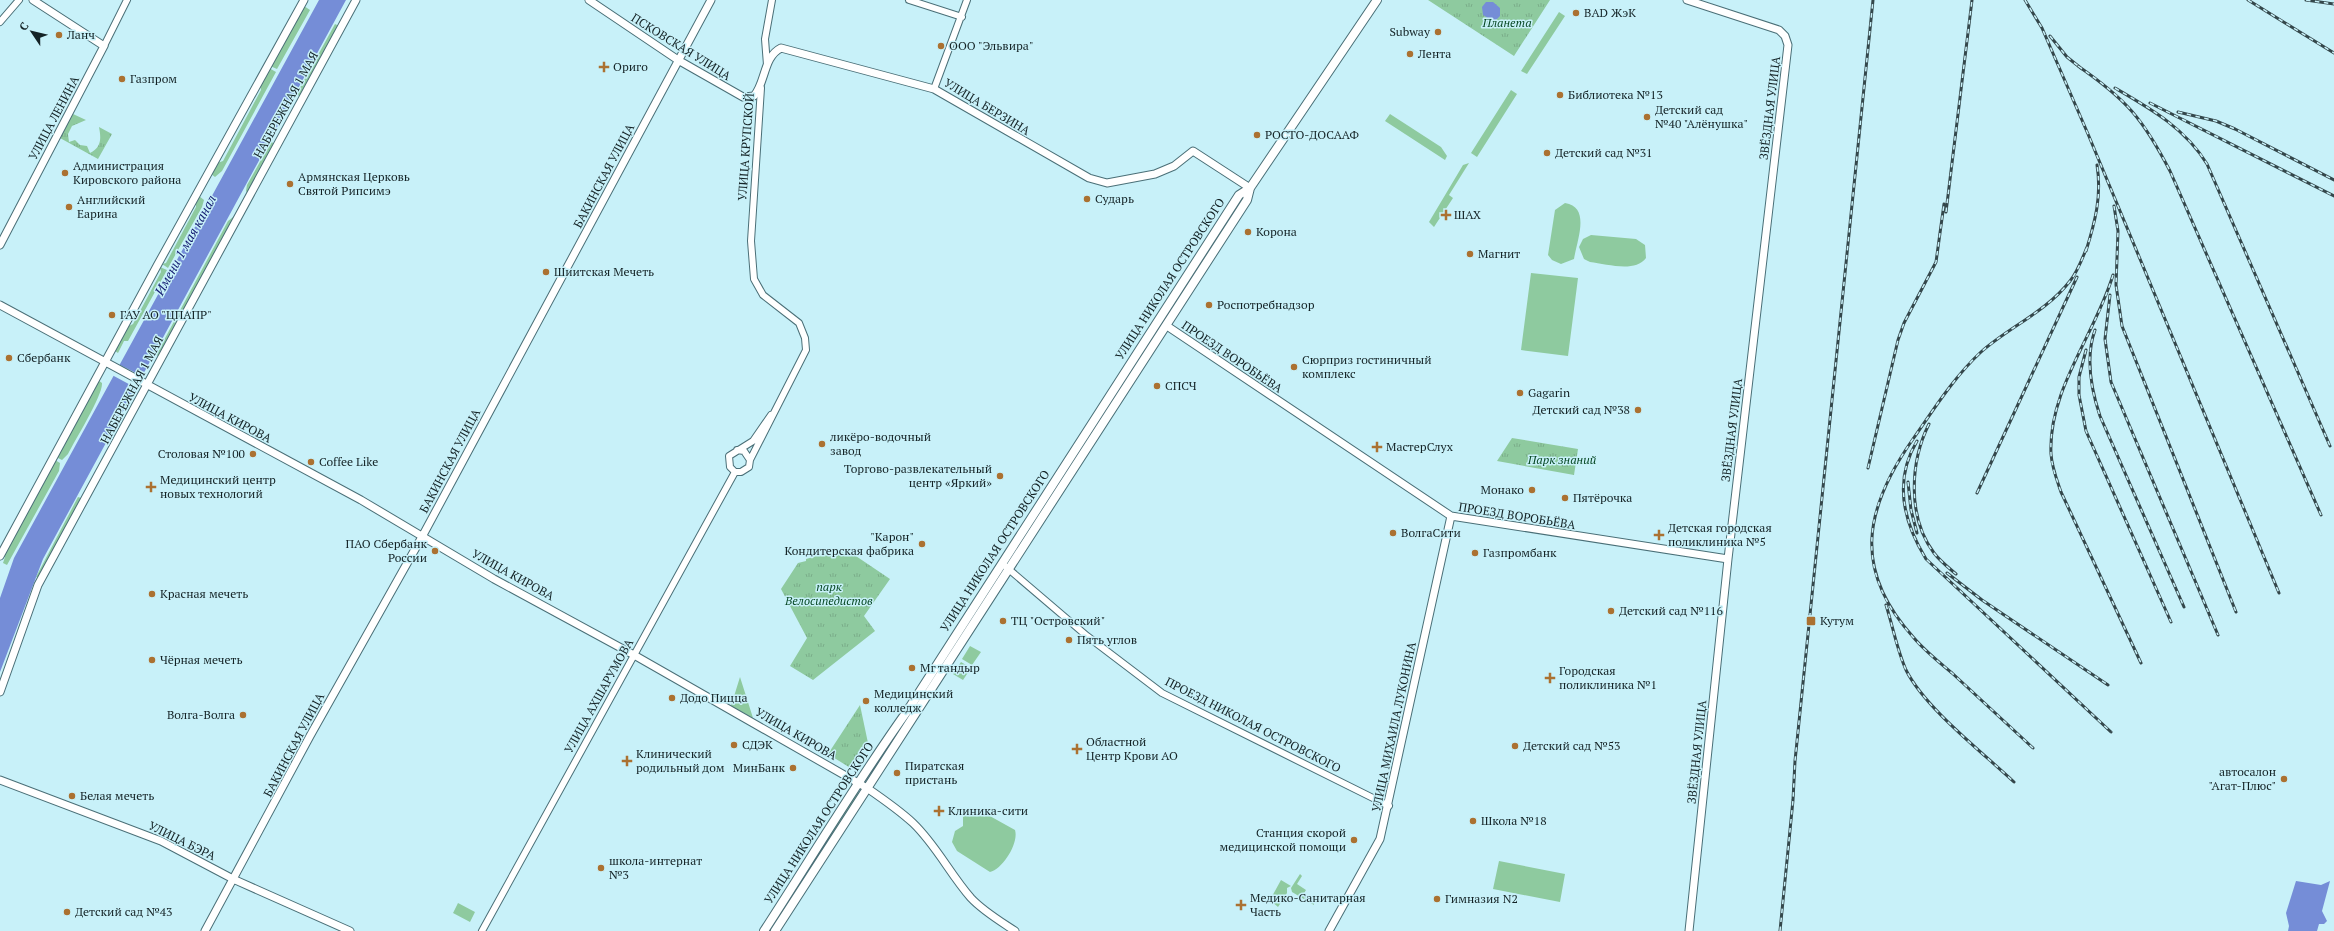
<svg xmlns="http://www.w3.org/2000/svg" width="2334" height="931" font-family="'PT Serif',serif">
	<defs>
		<pattern id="park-tufts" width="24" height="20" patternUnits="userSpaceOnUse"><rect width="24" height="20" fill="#8eca9f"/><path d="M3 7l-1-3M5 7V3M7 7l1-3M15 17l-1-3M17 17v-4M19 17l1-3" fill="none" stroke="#7aad89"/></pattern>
	</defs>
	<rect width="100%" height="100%" fill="#c8f1f9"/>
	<!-- grass -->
	<path fill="#8eca9f" d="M304 6 310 10 277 69 270 66Z
		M1559 12 1565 16 1527 74 1521 71Z
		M335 24 339 26 301 96 296 95Z
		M269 68 276 72 222 171 215 177 211 174 217 163 223 161 261 90 260 84Z
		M1511 90 1517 94 1477 157 1471 153Z
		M1390 114 1441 147 1447 156 1445 160 1385 121Z
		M271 142 276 144 248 194 246 191 247 185Z
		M1469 163 1449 195 1453 198 1434 227 1429 222 1463 165Z
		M1242 195 1246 197 1168 316 1190 275Z
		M199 196 204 200 202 207 168 268 162 264 166 263 196 207V202Z
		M1565 203C1591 207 1577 240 1574 259L1561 264 1552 260 1548 255 1555 210Z
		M237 214 160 357 156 355 228 221Z
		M1591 235 1636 239 1645 245 1646 258C1635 273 1607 264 1590 262L1584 259 1579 247 1583 239Z
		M160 267 167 270 128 341H124L118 353 115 351 129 326 133 324 161 272Z
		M1531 273 1578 278 1568 356 1521 350Z
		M1130 373 1131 374 1009 560V559Z
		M98 380 102 383C103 395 75 440 68 454L62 460 56 457Z
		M55 460 60 463 59 471 7 565 3 563 5 557 3 556Z
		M78 497 81 498 40 578 36 577Z
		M970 646 981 652 972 665 962 659Z
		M961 662 971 668 963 680 953 674Z
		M740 677 753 718 731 706Z
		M857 792 860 793 774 931H768Z
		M972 810H979L1015 830C1019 843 1003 869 990 872L957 851 952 842 955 831 963 826V817Z
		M1499 861 1565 874 1560 902 1493 889Z
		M1300 874 1302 876 1297 884 1306 890 1303 895 1314 902V905L1292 892 1291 888Z
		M1281 880 1291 886 1287 888V893L1278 907 1270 900Z
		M458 903 475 912 470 922 453 913Z"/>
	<!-- park -->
	<path fill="url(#park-tufts)" d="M1428 0H1550L1514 56Z
		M73 114 86 120 72 126 68 134 69 142 75 140 80 145 87 146 90 153C102 147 101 138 99 127L112 134 98 159 60 138Z
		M1512 438 1578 449 1574 475 1497 461Z
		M844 548 890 579 864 616 875 631 813 680 790 666 807 638 781 589 798 563 806 561V559Z
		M860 705 868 743 852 769 828 754Z"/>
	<!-- water -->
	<path fill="#758dd7" d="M319 0H346L43 559 0 672V598L14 558Z
		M1486 2H1493L1500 8V16L1496 20H1491L1483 15 1482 7Z
		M2296 881 2321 885 2330 881 2322 911 2327 921 2324 924H2319L2317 931H2288L2289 926 2286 913Z"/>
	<!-- pier -->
	<path fill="#c8f1f9" d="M118 364 144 377 138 389 112 375Z"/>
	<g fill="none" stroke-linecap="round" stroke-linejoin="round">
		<!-- tertiary casing -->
		<g stroke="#4a6f77" stroke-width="8">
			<path id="tertiary" d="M909 0 962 17
				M0 22 19 0
				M104 46 127 0
				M767 65 765 39 772 0
				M934 89 967 0
				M737 450 744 451 750 460 749 467 741 472H735L730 467 729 456 753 441 771 415
				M750 460 806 350 805 338 799 323 763 295 754 279 751 241 761 88
				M1005 566 1087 636 1162 693 1389 806
				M482 931 735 472"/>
		</g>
		<!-- secondary casing -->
		<g stroke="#4a6f77" stroke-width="9">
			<path id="secondary" d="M589 0 678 60 743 97 754 96C766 82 763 57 781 48L934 89 1089 178 1107 183 1155 174 1174 166 1193 151 1250 188
				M1687 0 1779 30 1785 36 1788 45 1728 559 1689 931
				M0 245 104 46 33 0
				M0 305 361 500 494 579 634 655 867 788C883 799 899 810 913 823 936 845 950 874 971 898 983 911 1000 921 1015 931
				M1167 326 1451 516 1728 559
				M0 556 158 264 304 0
				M0 692 38 585 356 0
				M0 780 161 841 233 879 350 931
				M205 931 310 736 423 535 711 0
				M1329 931 1380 839 1451 516"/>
		</g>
		<!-- primary casing -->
		<g stroke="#4a6f77" stroke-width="10">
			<path id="primary" d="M764 931C812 857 857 781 908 710L1239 195 1250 188
				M775 931 1247 200 1250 188 1377 0"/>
		</g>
		<!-- tertiary -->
		<use href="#tertiary" stroke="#fff" stroke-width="6"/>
		<!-- secondary -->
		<use href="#secondary" stroke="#fff" stroke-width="7"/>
		<!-- primary -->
		<use href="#primary" stroke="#fff" stroke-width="8"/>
		<!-- rail casing -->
		<g stroke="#34474b" stroke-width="3">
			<path id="rail" d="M2025 0 2042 28 2088 134 2279 593
				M2248 0 2334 53
				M2306 0 2334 4
				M2050 36 2067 57 2082 69
				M2078 66C2127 100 2143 119 2170 171L2321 515
				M2115 88C2151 109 2185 128 2207 164L2330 446
				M2150 103 2334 196
				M2178 112 2216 121 2235 129 2334 180
				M2114 206 2118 231 2116 285 2122 326 2236 612
				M1946 212 1972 0
				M2086 251C2095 222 2102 196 2097 165
				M2113 275C2095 335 2048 390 2051 454 2052 468 2057 480 2061 492L2141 663
				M2110 295 2105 339 2111 382 2218 635
				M2095 330C2085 358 2091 389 2100 416L2184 607
				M2086 350 2079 377V395L2086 431 2171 622
				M1929 424C1910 462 1907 517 1934 553 1940 561 1949 568 1956 574
				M1917 441C1893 481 1904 523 1926 559L2111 732
				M1868 468 1898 340 1904 323 1936 262 1944 204
				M1908 482 1911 510 1917 533
				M1977 493 2077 277
				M1947 573 1982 600 2108 685
				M1886 605C1893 627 1897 650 1906 670 1925 708 1982 752 2014 782
				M2033 748C2006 723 1979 698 1952 673 1939 662 1925 651 1914 638 1852 570 1864 509 1913 439 1934 409 1954 377 1981 352 2009 327 2046 312 2070 281 2078 271 2082 259 2087 247
				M1780 931 1793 800 1795 761 1873 0"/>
		</g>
		<!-- rail -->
		<use href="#rail" stroke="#c8f1f9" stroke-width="1.5" stroke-dasharray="4.5" stroke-linecap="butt"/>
	</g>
	<!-- markers -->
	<g fill="#ab7131" stroke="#c8f1f9" stroke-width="1.5">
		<circle cx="1576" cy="13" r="4"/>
		<circle cx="1438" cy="32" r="4"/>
		<circle cx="59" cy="35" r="4"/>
		<circle cx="941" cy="46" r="4"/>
		<circle cx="1410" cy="54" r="4"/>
		<path d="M602 61h4v4h4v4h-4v4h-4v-4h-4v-4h4z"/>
		<circle cx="122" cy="79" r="4"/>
		<circle cx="1560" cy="95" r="4"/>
		<circle cx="1647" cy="117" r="4"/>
		<circle cx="1257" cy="135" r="4"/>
		<circle cx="1547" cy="153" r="4"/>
		<circle cx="65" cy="173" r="4"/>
		<circle cx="290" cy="184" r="4"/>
		<circle cx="1087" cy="199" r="4"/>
		<circle cx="69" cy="207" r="4"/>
		<path d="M1444 209h4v4h4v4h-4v4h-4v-4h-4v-4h4z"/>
		<circle cx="1248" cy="232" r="4"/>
		<circle cx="1470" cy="254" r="4"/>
		<circle cx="546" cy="272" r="4"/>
		<circle cx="1209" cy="305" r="4"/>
		<circle cx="112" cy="315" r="4"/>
		<circle cx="9" cy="358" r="4"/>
		<circle cx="1294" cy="367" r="4"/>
		<circle cx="1157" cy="386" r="4"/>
		<circle cx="1520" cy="393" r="4"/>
		<circle cx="1638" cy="410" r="4"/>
		<circle cx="822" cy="444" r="4"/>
		<path d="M1375 441h4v4h4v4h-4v4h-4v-4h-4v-4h4z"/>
		<circle cx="253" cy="454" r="4"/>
		<circle cx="311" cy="462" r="4"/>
		<circle cx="1000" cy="476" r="4"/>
		<path d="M149 481h4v4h4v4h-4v4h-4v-4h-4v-4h4z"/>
		<circle cx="1532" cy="490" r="4"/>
		<circle cx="1565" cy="498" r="4"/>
		<circle cx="1393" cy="533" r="4"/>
		<path d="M1657 529h4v4h4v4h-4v4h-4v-4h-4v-4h4z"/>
		<circle cx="922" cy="544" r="4"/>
		<circle cx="435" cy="551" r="4"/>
		<circle cx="1475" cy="553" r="4"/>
		<circle cx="152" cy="594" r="4"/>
		<circle cx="1611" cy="611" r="4"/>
		<circle cx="1003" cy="621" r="4"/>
		<rect x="1806" y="616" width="10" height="10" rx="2"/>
		<circle cx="1069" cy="640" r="4"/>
		<circle cx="152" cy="660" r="4"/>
		<circle cx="912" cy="668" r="4"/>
		<path d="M1548 672h4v4h4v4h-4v4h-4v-4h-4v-4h4z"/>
		<circle cx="672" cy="698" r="4"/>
		<circle cx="866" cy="701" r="4"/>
		<circle cx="243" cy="715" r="4"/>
		<circle cx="734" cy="745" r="4"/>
		<circle cx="1515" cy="746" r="4"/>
		<path d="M1075 743h4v4h4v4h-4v4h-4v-4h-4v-4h4z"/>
		<path d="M625 755h4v4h4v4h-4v4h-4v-4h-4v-4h4z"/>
		<circle cx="793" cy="768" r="4"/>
		<circle cx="897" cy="773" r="4"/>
		<circle cx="2284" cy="779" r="4"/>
		<circle cx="72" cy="796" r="4"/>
		<path d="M937 805h4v4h4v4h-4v4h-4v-4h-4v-4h4z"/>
		<circle cx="1473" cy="821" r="4"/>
		<circle cx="1354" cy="840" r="4"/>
		<circle cx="601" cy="868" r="4"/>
		<circle cx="1437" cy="899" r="4"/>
		<path d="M1239 899h4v4h4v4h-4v4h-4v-4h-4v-4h4z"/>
		<circle cx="67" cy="912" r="4"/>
	</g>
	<g text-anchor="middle" stroke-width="3" stroke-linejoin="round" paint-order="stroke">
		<!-- poi labels -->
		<g font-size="12" fill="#142326" stroke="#c8f1f9" text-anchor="start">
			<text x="1584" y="17">BAD ЖэК</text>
			<text x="1430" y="36" text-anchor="end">Subway</text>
			<text x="67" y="39">Ланч</text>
			<text x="949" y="50">ООО "Эльвира"</text>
			<text x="1418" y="58">Лента</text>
			<text x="613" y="71">Ориго</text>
			<text x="130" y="83">Газпром</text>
			<text x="1568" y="99">Библиотека №13</text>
			<text x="1655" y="114">Детский сад<tspan x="1655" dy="14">№40 "Алёнушка"</tspan></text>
			<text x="1265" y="139">РОСТО-ДОСААФ</text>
			<text x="1555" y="157">Детский сад №31</text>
			<text x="73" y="170">Администрация<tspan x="73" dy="14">Кировского района</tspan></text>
			<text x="298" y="181">Армянская Церковь<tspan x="298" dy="14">Святой Рипсимэ</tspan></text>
			<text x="1095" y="203">Сударь</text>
			<text x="77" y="204">Английский<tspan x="77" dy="14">Еарина</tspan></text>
			<text x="1454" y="219">ШАХ</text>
			<text x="1256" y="236">Корона</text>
			<text x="1478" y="258">Магнит</text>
			<text x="554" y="276">Шиитская Мечеть</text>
			<text x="1217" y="309">Роспотребнадзор</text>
			<text x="120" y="319">ГАУ АО "ЦПАПР"</text>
			<text x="17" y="362">Сбербанк</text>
			<text x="1302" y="364">Сюрприз гостиничный<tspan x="1302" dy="14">комплекс</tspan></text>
			<text x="1165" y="390">СПСЧ</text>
			<text x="1528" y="397">Gagarin</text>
			<text x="1630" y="414" text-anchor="end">Детский сад №38</text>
			<text x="830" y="441">ликёро-водочный<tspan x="830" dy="14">завод</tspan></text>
			<text x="1386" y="451">МастерСлух</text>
			<text x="245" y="458" text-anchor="end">Столовая №100</text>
			<text x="319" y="466">Coffee Like</text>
			<text x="992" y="473" text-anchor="end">Торгово-развлекательный<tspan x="992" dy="14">центр «Яркий»</tspan></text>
			<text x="160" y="484">Медицинский центр<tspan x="160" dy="14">новых технологий</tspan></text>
			<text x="1524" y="494" text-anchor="end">Монако</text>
			<text x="1573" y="502">Пятёрочка</text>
			<text x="1668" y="532">Детская городская<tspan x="1668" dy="14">поликлиника №5</tspan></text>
			<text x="1401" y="537">ВолгаСити</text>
			<text x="914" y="541" text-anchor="end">"Карон"<tspan x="914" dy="14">Кондитерская фабрика</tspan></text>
			<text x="427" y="548" text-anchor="end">ПАО Сбербанк<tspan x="427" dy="14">России</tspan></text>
			<text x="1483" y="557">Газпромбанк</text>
			<text x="160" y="598">Красная мечеть</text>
			<text x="1619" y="615">Детский сад №116</text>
			<text x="1011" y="625">ТЦ "Островский"</text>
			<text x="1820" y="625">Кутум</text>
			<text x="1077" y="644">Пять углов</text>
			<text x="160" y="664">Чёрная мечеть</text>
			<text x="920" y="672">Мг тандыр</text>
			<text x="1559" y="675">Городская<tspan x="1559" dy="14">поликлиника №1</tspan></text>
			<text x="874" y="698">Медицинский<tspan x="874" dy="14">колледж</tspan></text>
			<text x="680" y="702">Додо Пицца</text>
			<text x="235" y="719" text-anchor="end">Волга-Волга</text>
			<text x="1086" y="746">Областной<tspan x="1086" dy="14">Центр Крови АО</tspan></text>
			<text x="742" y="749">СДЭК</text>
			<text x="1523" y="750">Детский сад №53</text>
			<text x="636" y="758">Клинический<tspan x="636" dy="14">родильный дом</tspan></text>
			<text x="905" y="770">Пиратская<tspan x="905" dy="14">пристань</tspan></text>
			<text x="785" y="772" text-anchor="end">МинБанк</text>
			<text x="2276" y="776" text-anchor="end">автосалон<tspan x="2276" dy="14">"Агат-Плюс"</tspan></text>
			<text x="80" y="800">Белая мечеть</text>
			<text x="948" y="815">Клиника-сити</text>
			<text x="1481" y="825">Школа №18</text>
			<text x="1346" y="837" text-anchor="end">Станция скорой<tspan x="1346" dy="14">медицинской помощи</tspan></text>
			<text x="609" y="865">школа-интернат<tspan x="609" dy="14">№3</tspan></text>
			<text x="1250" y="902">Медико-Санитарная<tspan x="1250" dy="14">Часть</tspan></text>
			<text x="1445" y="903">Гимназия N2</text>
			<text x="75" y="916">Детский сад №43</text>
		</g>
		<!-- park labels -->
		<g font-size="12" font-style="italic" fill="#074824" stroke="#c8f1f9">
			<text x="1507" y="27">Планета</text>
			<text x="1562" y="464">Парк знаний</text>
			<text x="829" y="591">парк<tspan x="829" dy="14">Велосипедистов</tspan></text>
		</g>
		<!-- street labels -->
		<g font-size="12" fill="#142326" stroke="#c8f1f9">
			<text transform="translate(681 47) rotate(32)" y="4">ПСКОВСКАЯ УЛИЦА</text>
			<text transform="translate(286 105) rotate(-61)" y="4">НАБЕРЕЖНАЯ 1 МАЯ</text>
			<text transform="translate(987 107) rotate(31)" y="4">УЛИЦА БЕРЗИНА</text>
			<text transform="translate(1770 108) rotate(-83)" y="4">ЗВЁЗДНАЯ УЛИЦА</text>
			<text transform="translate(54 118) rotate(-62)" y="4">УЛИЦА ЛЕНИНА</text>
			<text transform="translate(746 147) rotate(-86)" y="4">УЛИЦА КРУПСКОЙ</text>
			<text transform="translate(604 176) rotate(-62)" y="4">БАКИНСКАЯ УЛИЦА</text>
			<text transform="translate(1170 279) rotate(-57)" y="4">УЛИЦА НИКОЛАЯ ОСТРОВСКОГО</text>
			<text transform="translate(1232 357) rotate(34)" y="4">ПРОЕЗД ВОРОБЬЁВА</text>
			<text transform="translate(132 390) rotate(-62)" y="4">НАБЕРЕЖНАЯ 1 МАЯ</text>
			<text transform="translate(230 418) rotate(28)" y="4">УЛИЦА КИРОВА</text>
			<text transform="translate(1732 430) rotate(-83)" y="4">ЗВЁЗДНАЯ УЛИЦА</text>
			<text transform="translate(450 461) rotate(-62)" y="4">БАКИНСКАЯ УЛИЦА</text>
			<text transform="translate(1517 516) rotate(9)" y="4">ПРОЕЗД ВОРОБЬЁВА</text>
			<text transform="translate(995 551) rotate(-57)" y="4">УЛИЦА НИКОЛАЯ ОСТРОВСКОГО</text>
			<text transform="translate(513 575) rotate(29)" y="4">УЛИЦА КИРОВА</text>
			<text transform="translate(599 696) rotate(-61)" y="4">УЛИЦА АХШАРУМОВА</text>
			<text transform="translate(1253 725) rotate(27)" y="4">ПРОЕЗД НИКОЛАЯ ОСТРОВСКОГО</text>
			<text transform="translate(1394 727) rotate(-78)" y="4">УЛИЦА МИХАИЛА ЛУКОНИНА</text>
			<text transform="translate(796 734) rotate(30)" y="4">УЛИЦА КИРОВА</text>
			<text transform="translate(294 745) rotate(-62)" y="4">БАКИНСКАЯ УЛИЦА</text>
			<text transform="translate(1697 752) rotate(-84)" y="4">ЗВЁЗДНАЯ УЛИЦА</text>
			<text transform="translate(819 823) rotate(-57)" y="4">УЛИЦА НИКОЛАЯ ОСТРОВСКОГО</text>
			<text transform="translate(182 841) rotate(26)" y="4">УЛИЦА БЭРА</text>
		</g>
		<!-- water labels -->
		<g font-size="13" font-style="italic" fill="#121a70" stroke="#c8f1f9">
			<text transform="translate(185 245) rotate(-61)" y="5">Имени 1 мая канал</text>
		</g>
	</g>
	<!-- north arrow -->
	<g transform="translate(32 32) rotate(305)" stroke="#c8f1f9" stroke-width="3" paint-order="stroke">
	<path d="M0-3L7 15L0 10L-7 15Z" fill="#142326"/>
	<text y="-6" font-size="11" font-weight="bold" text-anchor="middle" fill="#142326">С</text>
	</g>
</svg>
